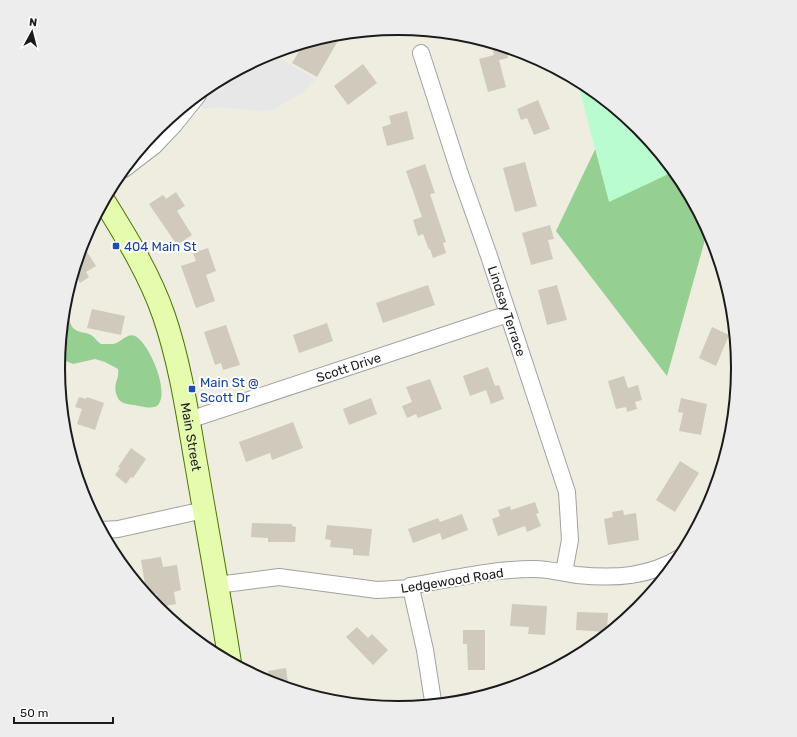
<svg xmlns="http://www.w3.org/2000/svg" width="797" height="737" font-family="Rubik,sans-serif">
	<rect width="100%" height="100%" fill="#eeede0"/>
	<!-- forest -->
	<path fill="#95cf92" d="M615 108 639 128 682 180 708 229 667 376 556 231Z
		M64 303C70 310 67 320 73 328 78 333 85 332 91 335 95 337 97 342 101 344 105 344 109 344 113 344 120 343 128 332 135 336 149 343 170 391 158 405 153 410 140 406 134 405 127 404 120 404 117 396 112 384 120 379 118 369L105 362 95 359 73 364 59 358Z"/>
	<!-- park -->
	<path fill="#b9fccf" d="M577 80 588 86 639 128 675 171 609 202Z"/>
	<!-- parking -->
	<path fill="#e7e7e7" d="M271 53 316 79 303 92 273 110 262 111 220 107 203 109 197 96 209 86V90L213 93 223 90 226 86 231 74Z"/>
	<!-- building -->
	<path fill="#d0cabd" d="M332 34H342L317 77 292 63 304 43Z
		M491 42 506 47 508 58 499 60 506 87 488 92 479 59 494 55Z
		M363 64 377 83 348 105 334 86Z
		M538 100 550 129 534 135 527 118 521 120 517 109Z
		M407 111 414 139 387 146 382 127 391 124 389 116Z
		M525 162 537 206 515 212 503 168Z
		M425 164 435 193 430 194 446 242 443 243 446 253 433 258 430 249 429 250 423 234 418 236 413 220 422 217 406 171Z
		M176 192 185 206 177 211 192 235 177 245 149 204 163 195 166 199Z
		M550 225 554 239 548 240 553 259 531 265 522 233Z
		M82 244 96 266 86 272 89 277 80 283 74 272Z
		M208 248 216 271 206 275 215 301 196 308 181 266 196 261 193 253Z
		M428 285 435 305 383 323 376 303Z
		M557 285 567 320 547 325 538 290Z
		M92 309 125 316 121 335 87 328Z
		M327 323 333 341 299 353 293 335Z
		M226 325 240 365 223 370 221 363 215 365 204 332Z
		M712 327 729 335 716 366 699 358Z
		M488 367 495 386 499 385 504 399 491 404 486 390 470 396 463 376Z
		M624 376 628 388 638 385 642 400 635 402 637 409 627 412 626 407 616 409 608 381Z
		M430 379 442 409 418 418 416 414 407 418 402 406 412 402 406 387Z
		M79 397 86 399 87 397 104 403 95 430 77 424 82 409 75 407Z
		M371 398 377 414 349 425 343 409Z
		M681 398 707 404 701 435 679 431 683 413 678 412Z
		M293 422 303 448 272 460 270 453 246 462 239 442Z
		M131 448 146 459 133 478 131 477 126 484 115 475 120 468 118 467Z
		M680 461 699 473 675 512 656 500Z
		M535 502 539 513 536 514 541 526 527 532 525 526 498 536 492 519 500 516 498 510 510 506 511 510Z
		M623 510 624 515 636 513 639 540 608 545 604 519 613 517 612 512Z
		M462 514 468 530 442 540 440 533 413 543 408 529 438 518 440 522Z
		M252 523 292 524V526L296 527 295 542H268V538L251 537Z
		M327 525 372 529 369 556 353 555V549L330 547 331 540 325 539Z
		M161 557 163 567 177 565 181 590 174 592 176 604 159 607 157 594 147 596 141 560Z
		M512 604 547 606 545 635 528 634 529 627 510 626Z
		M577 612 608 613 607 632 576 630Z
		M357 627 368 638 372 634 388 650 373 665 346 637Z
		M463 630H485V670H468L467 644H463Z
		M286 668 289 690 270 683 268 671Z"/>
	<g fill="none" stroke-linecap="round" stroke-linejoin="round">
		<!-- street casing -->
		<g stroke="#a2a2a2" stroke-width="18">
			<g id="street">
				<path id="s1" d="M421 53 460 174 489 256 567 492 570 540 564 572"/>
				<path d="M124 169 154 146 174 125 198 95"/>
				<path id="s2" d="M189 420 508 314"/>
				<path d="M101 530 118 529 204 510"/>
				<path d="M217 585 279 577 377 590 411 588 410 586C452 579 492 569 534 569 549 569 563 573 577 575 616 579 649 577 683 556"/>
				<path d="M411 588 425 650 433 701 435 705"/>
			</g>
		</g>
		<!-- secondary casing -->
		<g stroke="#4b7500" stroke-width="24">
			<g id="secondary">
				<path id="s3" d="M104 201C127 238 150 275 164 316 181 366 188 418 197 469 208 534 220 598 230 663"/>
			</g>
		</g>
		<!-- path -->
		<path stroke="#ff9960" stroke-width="2.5" stroke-dasharray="2 2" stroke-linecap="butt" d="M627 118 638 133 649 139"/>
		<!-- street -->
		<use href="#street" stroke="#fff" stroke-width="16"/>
		<!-- secondary -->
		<use href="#secondary" stroke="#e5fcaf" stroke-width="22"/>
	</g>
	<!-- markers -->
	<g fill="#1a4fb4" stroke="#fff" stroke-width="1.5">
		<rect x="112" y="242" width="8" height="8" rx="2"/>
		<rect x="188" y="385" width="8" height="8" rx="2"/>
	</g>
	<g text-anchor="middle" stroke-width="4" stroke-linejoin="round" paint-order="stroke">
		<!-- transit labels -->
		<g font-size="13" fill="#164399" stroke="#fff" text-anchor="start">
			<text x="124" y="251">404 Main St</text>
			<text x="200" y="387">Main St @<tspan x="200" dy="15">Scott Dr</tspan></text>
		</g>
		<!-- street labels -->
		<g font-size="13" fill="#1b1b1b" stroke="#fff">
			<text dy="5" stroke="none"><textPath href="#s1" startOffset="272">Lindsay Terrace</textPath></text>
			<text dy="5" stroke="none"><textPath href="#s2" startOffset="168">Scott Drive</textPath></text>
			<text dy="5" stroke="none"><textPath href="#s3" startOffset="254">Main Street</textPath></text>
			<text transform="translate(452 580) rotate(-9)" y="5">Ledgewood Road</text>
		</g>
	</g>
	<!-- crop -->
	<path d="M0 0H797V737H0ZM65 368a333 333 0 1 1 666 0a333 333 0 1 1-666 0Z" fill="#ededed" fill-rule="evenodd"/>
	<path fill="none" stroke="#1b1b1b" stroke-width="2" d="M65 368a333 333 0 1 1 666 0a333 333 0 1 1-666 0Z"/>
	<!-- north arrow -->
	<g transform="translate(32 32) rotate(7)" stroke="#ffffff" stroke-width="3" paint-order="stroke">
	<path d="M0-3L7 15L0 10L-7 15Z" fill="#1b1b1b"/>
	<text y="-6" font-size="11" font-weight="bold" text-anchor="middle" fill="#1b1b1b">N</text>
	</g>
	<!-- scale -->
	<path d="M14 717v6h99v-6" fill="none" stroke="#1b1b1b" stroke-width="2"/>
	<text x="20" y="717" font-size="12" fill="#1b1b1b" stroke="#ffffff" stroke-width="3" paint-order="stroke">50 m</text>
</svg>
